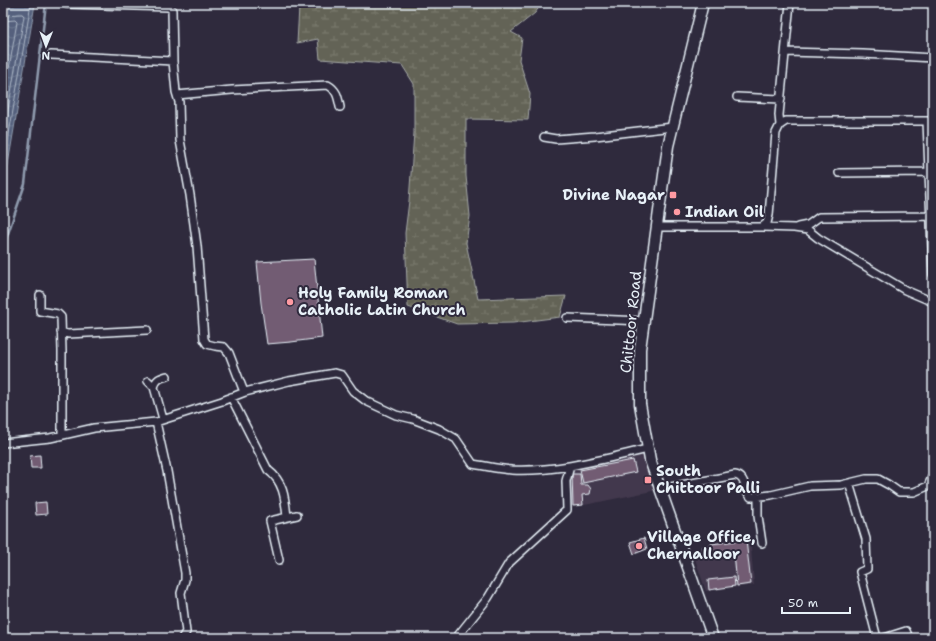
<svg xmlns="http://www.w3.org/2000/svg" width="936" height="641" font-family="'Shantell Sans',sans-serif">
	<defs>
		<pattern id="wetland-marsh" width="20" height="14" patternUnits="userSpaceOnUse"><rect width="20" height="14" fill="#646456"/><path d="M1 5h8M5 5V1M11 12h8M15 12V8" fill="none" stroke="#7a7b6f"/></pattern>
		<pattern id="water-waves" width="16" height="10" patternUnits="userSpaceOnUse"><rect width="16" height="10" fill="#54617d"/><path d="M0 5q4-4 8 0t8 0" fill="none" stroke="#6d7890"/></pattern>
	</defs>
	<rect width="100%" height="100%" fill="#2f2a3d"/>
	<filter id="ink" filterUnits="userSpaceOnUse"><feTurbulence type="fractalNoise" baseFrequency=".025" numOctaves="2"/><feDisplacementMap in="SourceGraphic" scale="8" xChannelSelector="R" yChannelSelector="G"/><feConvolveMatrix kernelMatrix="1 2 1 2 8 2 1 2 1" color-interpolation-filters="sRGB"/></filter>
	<g filter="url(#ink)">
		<!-- built -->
		<path fill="#43394d" d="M643 454 657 490 570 508 568 485 572 468Z
			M750 537 754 585 706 591 692 550 701 549V547L710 546V543Z"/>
		<!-- wetland -->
		<path fill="url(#wetland-marsh)" stroke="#a6aaa7" d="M298 3H542L535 13 511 32 522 38 519 60 530 94 528 120 466 119V176L470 216 466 243 478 299 566 296 560 317 513 323 457 324 408 307 405 233 409 201 414 133V84L402 65 320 59 318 39 297 43 299 7Z"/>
		<!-- water -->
		<path fill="url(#water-waves)" stroke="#8f9bae" d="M35 4 3 194V6Z"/>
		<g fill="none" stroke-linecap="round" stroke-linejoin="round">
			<!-- shore -->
			<path stroke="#adb7c7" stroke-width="1" d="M3 15 22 14 24 16 3 140
				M3 21 15 20 17 22 3 104
				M3 170 31 3"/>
			<!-- stream -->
			<path stroke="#8f9bae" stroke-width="2.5" d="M3 248 25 184 46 3
				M3 621 8 638"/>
		</g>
		<!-- building -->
		<path fill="#725c73" stroke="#e8f1f8" d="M314 259 322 338 291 342 267 344 261 303 257 262Z
			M40 455 41 468H31L30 456Z
			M633 460 636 472 583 483 580 470Z
			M572 474H580L581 485H588L591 489 590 494 582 495 583 505 573 506Z
			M46 502 47 514 36 515 35 503Z
			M3 504 5 525H3Z
			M644 538 647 549 634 554 630 542Z
			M746 540 751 584 737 586 734 552 702 556V547L711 546V544Z
			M734 577 735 586 709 590 708 580Z"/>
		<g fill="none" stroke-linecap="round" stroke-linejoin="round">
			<!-- minor casing -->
			<g stroke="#e8f1f8" stroke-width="10">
				<path id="minor" d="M67 4 169 7 172 10 173 61 176 92 179 102 180 140 190 195 197 246 204 339 207 344 215 346 224 347 229 353 244 392
					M786 52 863 54 933 58
					M51 55 173 61
					M177 95 232 90 328 85C337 90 338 97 340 107
					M737 97 781 99
					M927 121 933 274
					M780 125 779 115 790 3
					M544 137 556 139 595 136 673 127
					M839 173 928 172
					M657 227H762L767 223 769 215 776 133 780 125 786 121H933
					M763 227 794 228 808 230 818 238 905 290 933 302
					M798 227 808 225 819 217 933 216
					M40 295V311L58 314 61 317 62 351V435
					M567 318 644 321
					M61 332 68 334 147 330
					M148 381 154 387 163 419
					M154 387C156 379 160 378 167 376
					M231 397 268 470C284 482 285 499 287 517L297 515 270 521 279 560
					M156 422 167 471 185 573V580L181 593 186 632 182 638
					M3 443 50 438 94 428 156 422 222 401 245 392 289 381 335 373 342 375 353 391 366 401 396 415 413 419 439 429 456 439 473 464C486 466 499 469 512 470 558 472 604 459 648 449
					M849 483 866 539 867 569 860 572 877 638
					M660 489 735 475C747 477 743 490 751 497L771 495 810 486 841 485 866 479H878L889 485 899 492H914L928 486 933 475
					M758 497V516L762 543
					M456 638 488 598 509 563 567 510 566 481 570 466
					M884 638 906 631 909 638"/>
			</g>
			<!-- secondary casing -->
			<g stroke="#e8f1f8" stroke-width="13">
				<path id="secondary" d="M703 3 668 146 640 349V404L650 460 713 638"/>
			</g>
			<!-- minor -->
			<use href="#minor" stroke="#2f2a3d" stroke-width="7"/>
			<!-- secondary -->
			<use href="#secondary" stroke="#2f2a3d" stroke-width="10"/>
		</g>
	</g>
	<!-- markers -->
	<g fill="#ff9aa2" stroke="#2f2a3d" stroke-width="1.5">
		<rect x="669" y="191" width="8" height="8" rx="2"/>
		<circle cx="677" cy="212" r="4"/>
		<circle cx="290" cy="302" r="4"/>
		<rect x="644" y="476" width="8" height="8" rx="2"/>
		<circle cx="639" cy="546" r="4"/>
	</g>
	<g text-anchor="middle" stroke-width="4" stroke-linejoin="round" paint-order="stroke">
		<!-- poi labels -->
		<g font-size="15" font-weight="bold" fill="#e8f1f8" stroke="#2f2a3d" text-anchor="start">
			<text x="665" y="200" text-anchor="end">Divine Nagar</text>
			<text x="685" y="217">Indian Oil</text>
			<text x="298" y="298">Holy Family Roman<tspan x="298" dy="17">Catholic Latin Church</tspan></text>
			<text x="656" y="476">South<tspan x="656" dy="17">Chittoor Palli</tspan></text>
			<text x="647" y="542">Village Office,<tspan x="647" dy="17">Chernalloor</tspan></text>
		</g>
		<!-- street labels -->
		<g font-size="15" fill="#e8f1f8" stroke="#2f2a3d">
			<text transform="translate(631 322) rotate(-84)" y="5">Chittoor Road</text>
		</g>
	</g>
	<!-- margin -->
	<rect width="936" height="641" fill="none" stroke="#2f2a3d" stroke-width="16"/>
	<rect x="8" y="8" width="920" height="625" fill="none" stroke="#e8f1f8" stroke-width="1.5" filter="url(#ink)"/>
	<!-- north arrow -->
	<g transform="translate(46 46) rotate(181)" stroke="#2f2a3d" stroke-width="3" paint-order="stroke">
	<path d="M0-3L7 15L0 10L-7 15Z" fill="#e8f1f8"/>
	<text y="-6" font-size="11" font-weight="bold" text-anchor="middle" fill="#e8f1f8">N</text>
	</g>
	<!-- scale -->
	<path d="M782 607v6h68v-6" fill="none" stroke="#e8f1f8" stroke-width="2"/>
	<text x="788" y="607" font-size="12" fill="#e8f1f8" stroke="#2f2a3d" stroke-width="3" paint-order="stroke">50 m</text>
</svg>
